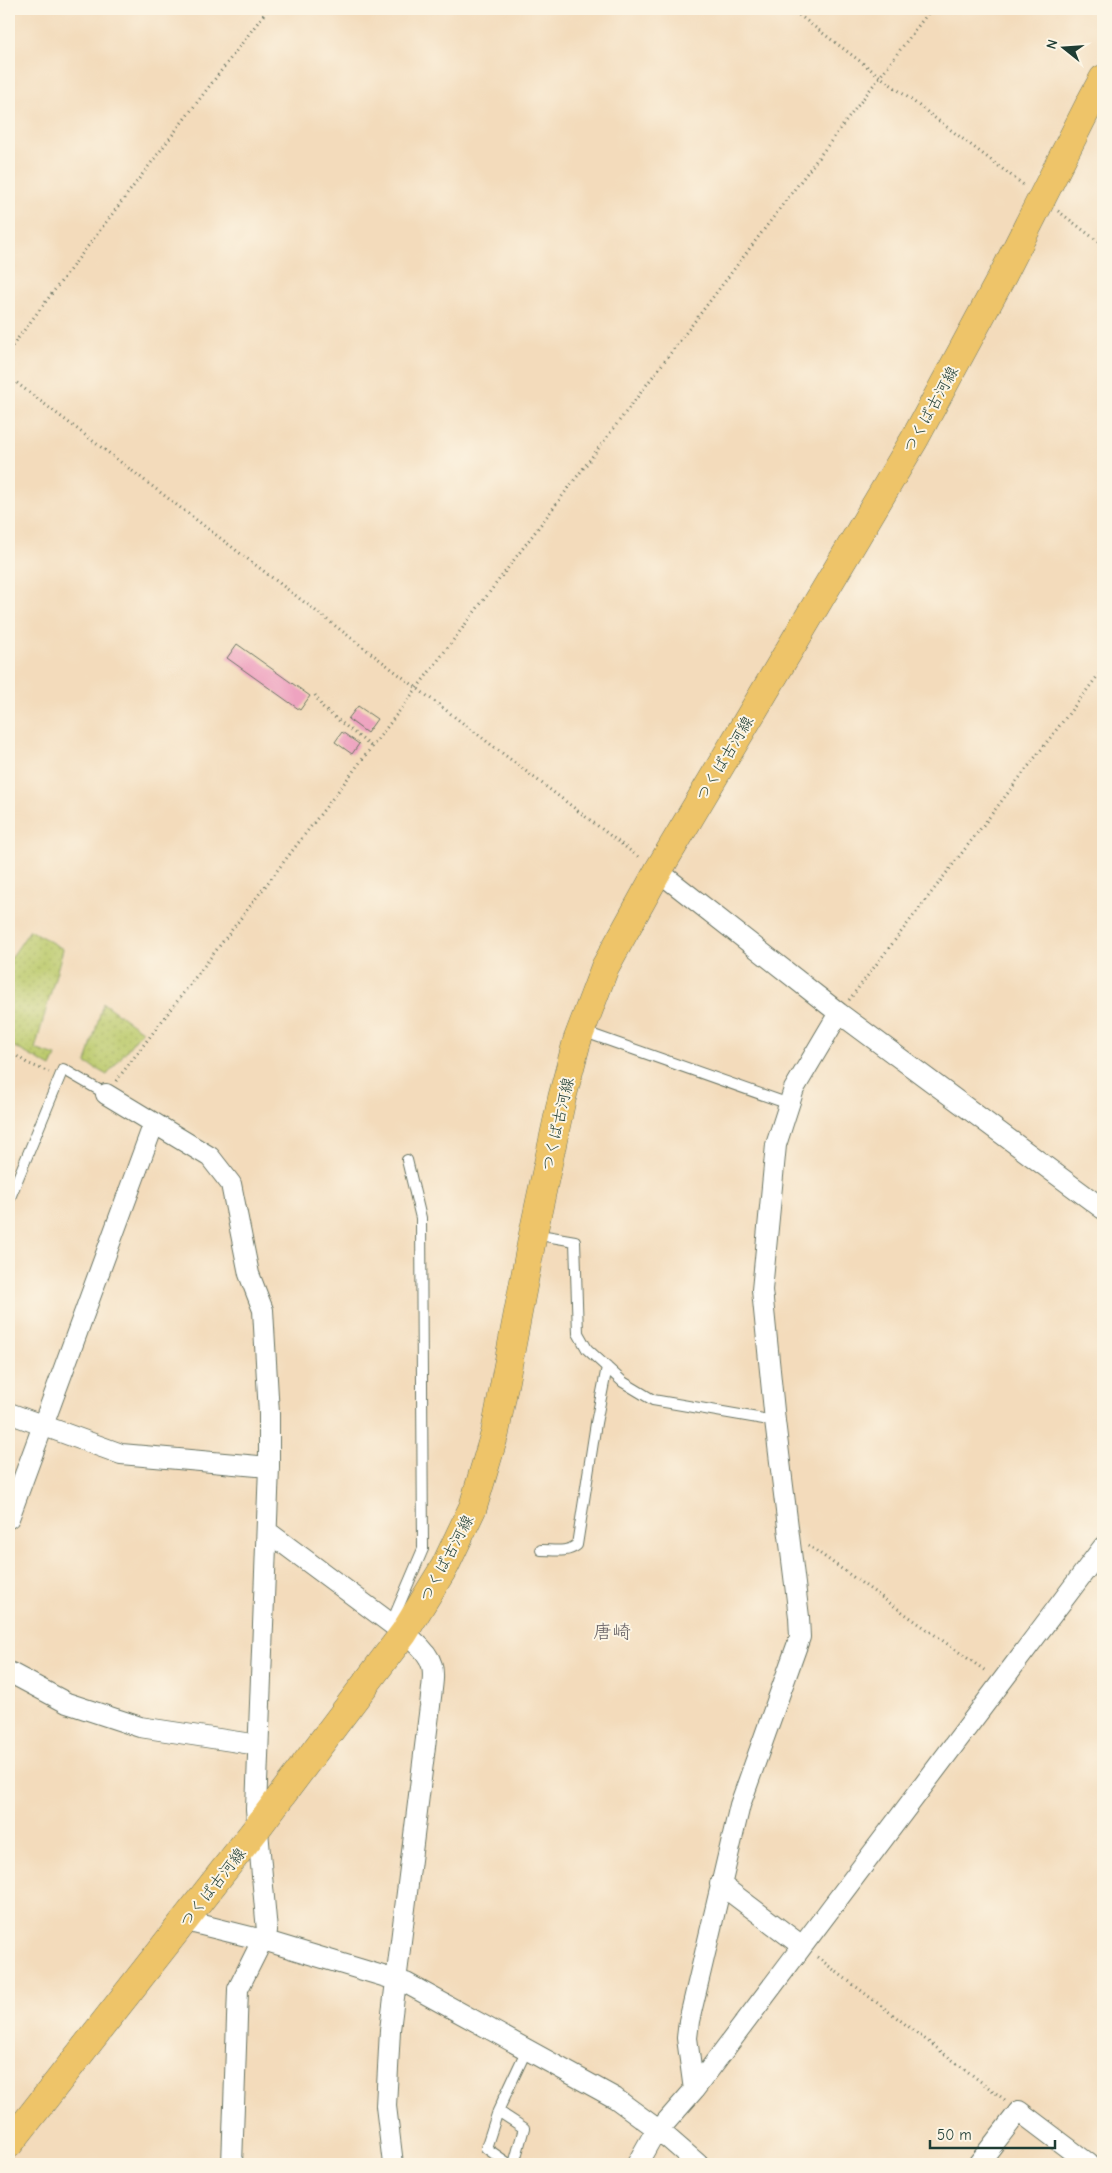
<svg xmlns="http://www.w3.org/2000/svg" width="1112" height="2173" font-family="'Comic Neue','Klee One',sans-serif">
	<defs>
		<pattern id="grass-dots" width="8" height="8" patternUnits="userSpaceOnUse" patternTransform="scale(1.25)"><rect width="8" height="8" fill="#bcca6d"/><path d="M2 2h.1M6 6h.1" fill="none" stroke="#a1ae5f" stroke-width="1.8" stroke-linecap="round"/></pattern>
	</defs>
	<rect width="100%" height="100%" fill="#fcf5e5"/>
	<filter id="ink" filterUnits="userSpaceOnUse"><feTurbulence type="fractalNoise" baseFrequency=".02" numOctaves="2"/><feDisplacementMap in="SourceGraphic" scale="10" xChannelSelector="R" yChannelSelector="G"/><feConvolveMatrix kernelMatrix="1 2 1 2 8 2 1 2 1" color-interpolation-filters="sRGB"/></filter>
	<filter id="wash" filterUnits="userSpaceOnUse"><feTurbulence type="fractalNoise" baseFrequency=".0096" numOctaves="4" result="noise"/><feDisplacementMap in="SourceGraphic" scale="20" xChannelSelector="R" yChannelSelector="G"/><feGaussianBlur stdDeviation="1.12" result="paint"/><feColorMatrix in="noise" values="0 0 0 0 0 0 0 0 0 0 0 0 0 0 0 0 0 1.4 0 .05"/><feComposite in="paint" operator="in"/></filter>
	<g filter="url(#wash)">
		<rect width="100%" height="100%" fill="#f3dbbb"/>
		<!-- grass -->
		<path fill="url(#grass-dots)" stroke="#6e8450" d="M30 930 63 949 35 1049 56 1056 51 1067 9 1044V961Z
			M103 1003 142 1031 107 1075 86 1063Z"/>
		<g id="blocks">
			<!-- building -->
			<path fill="#eea3c0" d="M237 644 310 696 300 710 227 658Z
				M358 706 377 719 367 733 348 719Z
				M342 732 359 744 352 754 335 742Z"/>
		</g>
	</g>
	<g filter="url(#ink)">
		<use href="#blocks" fill-opacity="0" stroke="#697463" stroke-width="1"/>
		<g fill="none" stroke-linecap="round" stroke-linejoin="round">
			<!-- service casing -->
			<g stroke="#697463" stroke-width="12">
				<path id="service" d="M582 1031 789 1104
					M9 1200 63 1069 106 1094
					M534 1234 575 1241 578 1333 587 1349 623 1382 653 1400 775 1421
					M541 1550C554 1550 567 1553 577 1545L596 1423 607 1367
					M391 1624 423 1549 421 1218 407 1160
					M498 2111 486 2148 509 2164
					M514 2164 524 2128 498 2111 527 2049"/>
			</g>
			<!-- minor casing -->
			<g stroke="#697463" stroke-width="22">
				<path id="minor" d="M658 871 839 1013 1103 1209
					M106 1094 210 1157 231 1184 249 1274 263 1310 269 1414V1467L256 1809 267 1931 238 1989 232 2164
					M9 1413 121 1454 269 1467
					M9 1518 154 1123
					M268 1532 413 1640C440 1663 433 1674 430 1706L390 2030 386 2106 393 2164
					M9 1672 67 1703 140 1727 258 1745
					M720 1884 802 1946
					M186 1921 263 1940 406 1983 615 2098 660 2131 698 2164
					M694 2090 687 2038 689 2021 740 1805 800 1637 799 1617 775 1421 762 1290 776 1145 794 1089 839 1013
					M637 2164 651 2139 694 2090 1103 1547
					M978 2164 1019 2111 1089 2164"/>
			</g>
			<!-- primary casing -->
			<g stroke="#697463" stroke-width="29">
				<path id="primary" d="M9 2144 257 1828 404 1633 445 1566 473 1507 495 1433 533 1234 562 1098 577 1041 605 967 658 871 914 440 1004 273 1092 99 1103 79"/>
			</g>
			<!-- path -->
			<path stroke="#697463" stroke-width="3" stroke-dasharray="1 4" stroke-linecap="butt" d="M791 9 1025 186
				M1058 211 1103 245
				M9 350 268 9
				M9 377 641 859
				M315 695 323 708 372 747
				M849 1000 1103 669
				M9 1051 27 1063 49 1072
				M116 1081 417 688 931 9
				M808 1545 987 1672
				M817 1957 1005 2100"/>
			<!-- service -->
			<use href="#service" stroke="#fff" stroke-width="10"/>
			<!-- minor -->
			<use href="#minor" stroke="#fff" stroke-width="20"/>
			<!-- primary -->
			<use href="#primary" stroke="#eec469" stroke-width="28"/>
		</g>
	</g>
	<g text-anchor="middle" stroke-width="4" stroke-linejoin="round" paint-order="stroke">
		<!-- street labels -->
		<g font-size="16" fill="#1f3d34" stroke="#fcf5e5">
			<text transform="translate(930 409) rotate(-61)" y="6">つくば古河線</text>
			<text transform="translate(724 758) rotate(-59)" y="6">つくば古河線</text>
			<text transform="translate(557 1124) rotate(-77)" y="6">つくば古河線</text>
			<text transform="translate(446 1558) rotate(-62)" y="6">つくば古河線</text>
			<text transform="translate(212 1887) rotate(-52)" y="6">つくば古河線</text>
		</g>
		<!-- quarter labels -->
		<g font-size="19" fill="#676165" stroke="#fcf5e5">
			<text x="612" y="1638">唐崎</text>
		</g>
	</g>
	<!-- margin -->
	<rect width="1112" height="2173" fill="none" stroke="#fcf5e5" stroke-width="30"/>
	<!-- north arrow -->
	<g transform="translate(1064 48) rotate(287)" stroke="#fcf5e5" stroke-width="4" paint-order="stroke">
	<path d="M0-4L9 19L0 12L-9 19Z" fill="#1f3d34"/>
	<text y="-8" font-size="14" font-weight="bold" text-anchor="middle" fill="#1f3d34">N</text>
	</g>
	<!-- scale -->
	<path d="M930 2140v8h125v-8" fill="none" stroke="#1f3d34" stroke-width="2.5"/>
	<text x="937" y="2140" font-size="15" fill="#1f3d34" stroke="#fcf5e5" stroke-width="4" paint-order="stroke">50 m</text>
</svg>
